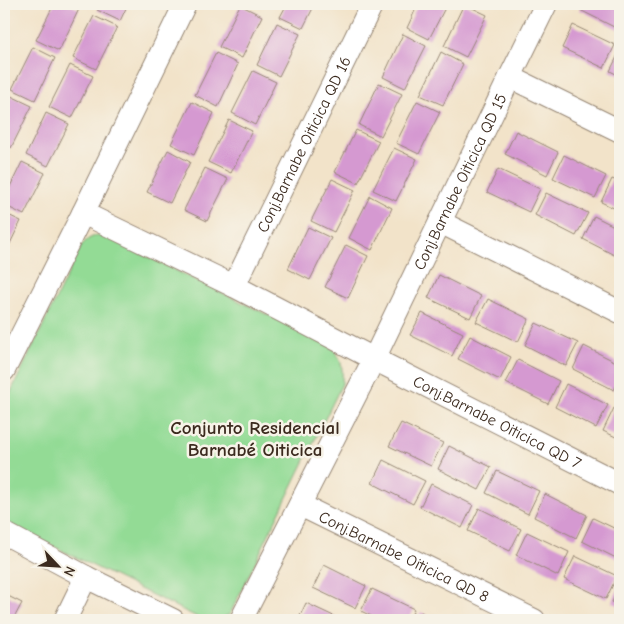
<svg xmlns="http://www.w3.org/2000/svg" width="624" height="624" font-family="'Comic Neue',sans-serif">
	<rect width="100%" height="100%" fill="#f7f3e8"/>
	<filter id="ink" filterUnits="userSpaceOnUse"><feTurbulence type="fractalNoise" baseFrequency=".02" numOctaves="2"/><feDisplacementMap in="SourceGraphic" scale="10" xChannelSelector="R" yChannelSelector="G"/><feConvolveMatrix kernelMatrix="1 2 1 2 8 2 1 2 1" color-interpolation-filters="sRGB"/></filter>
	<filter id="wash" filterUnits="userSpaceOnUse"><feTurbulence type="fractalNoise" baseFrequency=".0096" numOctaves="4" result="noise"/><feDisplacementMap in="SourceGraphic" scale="20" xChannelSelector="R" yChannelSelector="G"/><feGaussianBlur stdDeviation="1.12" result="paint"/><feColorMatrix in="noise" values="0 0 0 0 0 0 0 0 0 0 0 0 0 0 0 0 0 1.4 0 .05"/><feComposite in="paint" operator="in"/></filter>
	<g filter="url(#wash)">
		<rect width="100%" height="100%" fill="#f2e3c9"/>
		<!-- green -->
		<path fill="#93db95" stroke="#67825a" d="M99 235 105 236 111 239 332 346C342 361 343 366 342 384L230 614 219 620 201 619 4 522V406L82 245C87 239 91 237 99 235Z"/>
		<g id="blocks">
			<!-- building -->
			<path fill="#d599d1" d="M54 4H68L79 9 59 51 36 40Z
				M100 4H128L120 21 97 10Z
				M287 4H315L303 28 280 17Z
				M418 4H447L429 39 407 28Z
				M464 4 487 15 466 57 444 46Z
				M583 4H620V30L580 10Z
				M240 5 262 16 242 58 219 47Z
				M94 16 117 27 96 69 73 58Z
				M277 23 300 34 279 76 257 65Z
				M573 25 615 45 604 68 562 48Z
				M403 34 426 46 405 88 383 77Z
				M33 47 55 58 35 100 12 89Z
				M620 51V76L610 71Z
				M441 52 463 64 443 105 420 95Z
				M216 53 238 64 218 107 195 95Z
				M70 65 93 76 72 118 49 107Z
				M253 71 276 82 255 125 232 113Z
				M379 83 402 94 381 136 359 125Z
				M9 95 32 106 11 148 4 145V105Z
				M417 101 440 112 419 154 396 143Z
				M192 102 214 113 194 155 171 144Z
				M46 113 69 124 48 166 26 155Z
				M229 120 252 131 231 173 208 162Z
				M356 130 379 141 358 183 335 172Z
				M516 131 558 152 547 175 505 154Z
				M394 148 417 159 396 201 373 190Z
				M168 150 190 162 170 203 147 192Z
				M564 155 606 176 595 198 553 178Z
				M22 162 45 173 24 215 4 205V199Z
				M205 168 228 179 207 221 184 210Z
				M498 169 540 189 529 212 487 192Z
				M332 179 355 190 334 232 311 221Z
				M612 179 620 182V211L601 202Z
				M546 193 588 213 576 236 535 215Z
				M370 196 392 208 372 250 349 238Z
				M4 213 21 221 4 256Z
				M594 216 620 229V258L583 239Z
				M308 227 331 238 310 280 288 269Z
				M346 245 368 256 348 298 325 287Z
				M439 275 481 296 470 318 428 298Z
				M488 299 529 319 518 342 476 322Z
				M422 313 463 333 452 356 410 335Z
				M536 323 578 343 566 366 525 345Z
				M470 336 511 357 500 380 458 359Z
				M584 346 620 364V378L614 390 573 369Z
				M518 360 559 381 548 404 506 383Z
				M566 384 608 405 596 428 555 407Z
				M614 408 620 411V439L603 431Z
				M401 423 443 443 431 466 389 446Z
				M449 446 491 467 479 490 438 469Z
				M383 460 425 481 413 504 372 483Z
				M497 471 539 491 528 514 486 493Z
				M431 484 473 505 462 528 420 507Z
				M545 494 587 515 576 538 534 517Z
				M479 508 521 529 510 551 468 531Z
				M593 518 620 531V560L582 541Z
				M527 532 569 552 558 576 516 555Z
				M575 556 617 576 606 599 564 579Z
				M324 565 366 586 355 608 313 588Z
				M620 586V606L612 602Z
				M372 589 414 609 409 620H379L361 611Z
				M4 594 22 603 13 620H4Z
				M306 603 342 620H298Z
				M421 612 436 620H417Z"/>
		</g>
	</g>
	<g filter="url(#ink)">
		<use href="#blocks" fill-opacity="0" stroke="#968674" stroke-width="1"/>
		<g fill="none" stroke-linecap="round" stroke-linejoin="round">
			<!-- street casing -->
			<g stroke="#968674" stroke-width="24">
				<g id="street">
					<path d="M510 77 620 131"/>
					<path id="s1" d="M83 213 234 286 374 359 620 484"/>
					<path d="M440 222 620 312"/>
					<path id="s2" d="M234 286 372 4"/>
					<path d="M4 370 83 213 185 4"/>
					<path id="s3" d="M300 505 534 620"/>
					<path d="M4 533 86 577 173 620"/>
					<path d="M65 620 86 577"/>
					<path id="s4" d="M241 620 374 359 510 77 546 4"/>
				</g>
			</g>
			<!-- street -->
			<use href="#street" stroke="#fff" stroke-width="22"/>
		</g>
	</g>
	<g text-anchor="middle" stroke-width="5" stroke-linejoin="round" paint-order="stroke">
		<!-- street labels -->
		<g font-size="16" fill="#3b2a1e" stroke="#f7f3e8">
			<text dy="6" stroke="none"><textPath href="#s2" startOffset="158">Conj.Barnabe Oiticica QD 16</textPath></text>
			<text dy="6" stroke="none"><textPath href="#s4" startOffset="490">Conj.Barnabe Oiticica QD 15</textPath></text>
			<text dy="6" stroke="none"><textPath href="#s1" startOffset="464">Conj.Barnabe Oiticica QD 7</textPath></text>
			<text dy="6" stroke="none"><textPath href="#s3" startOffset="116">Conj.Barnabe Oiticica QD 8</textPath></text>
		</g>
		<!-- quarter labels -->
		<g font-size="19" font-weight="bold" fill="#3b2a1e" stroke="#f7f3e8">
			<text x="255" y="434">Conjunto Residencial<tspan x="255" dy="22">Barnabé Oiticica</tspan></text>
		</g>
	</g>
	<!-- margin -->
	<rect width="624" height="624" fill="none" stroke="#f7f3e8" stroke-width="20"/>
	<!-- north arrow -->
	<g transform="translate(58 566) rotate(115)" stroke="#f7f3e8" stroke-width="4" paint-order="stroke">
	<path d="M0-4L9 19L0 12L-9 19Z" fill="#3b2a1e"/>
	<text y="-8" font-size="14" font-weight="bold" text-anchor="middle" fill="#3b2a1e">N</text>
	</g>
</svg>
